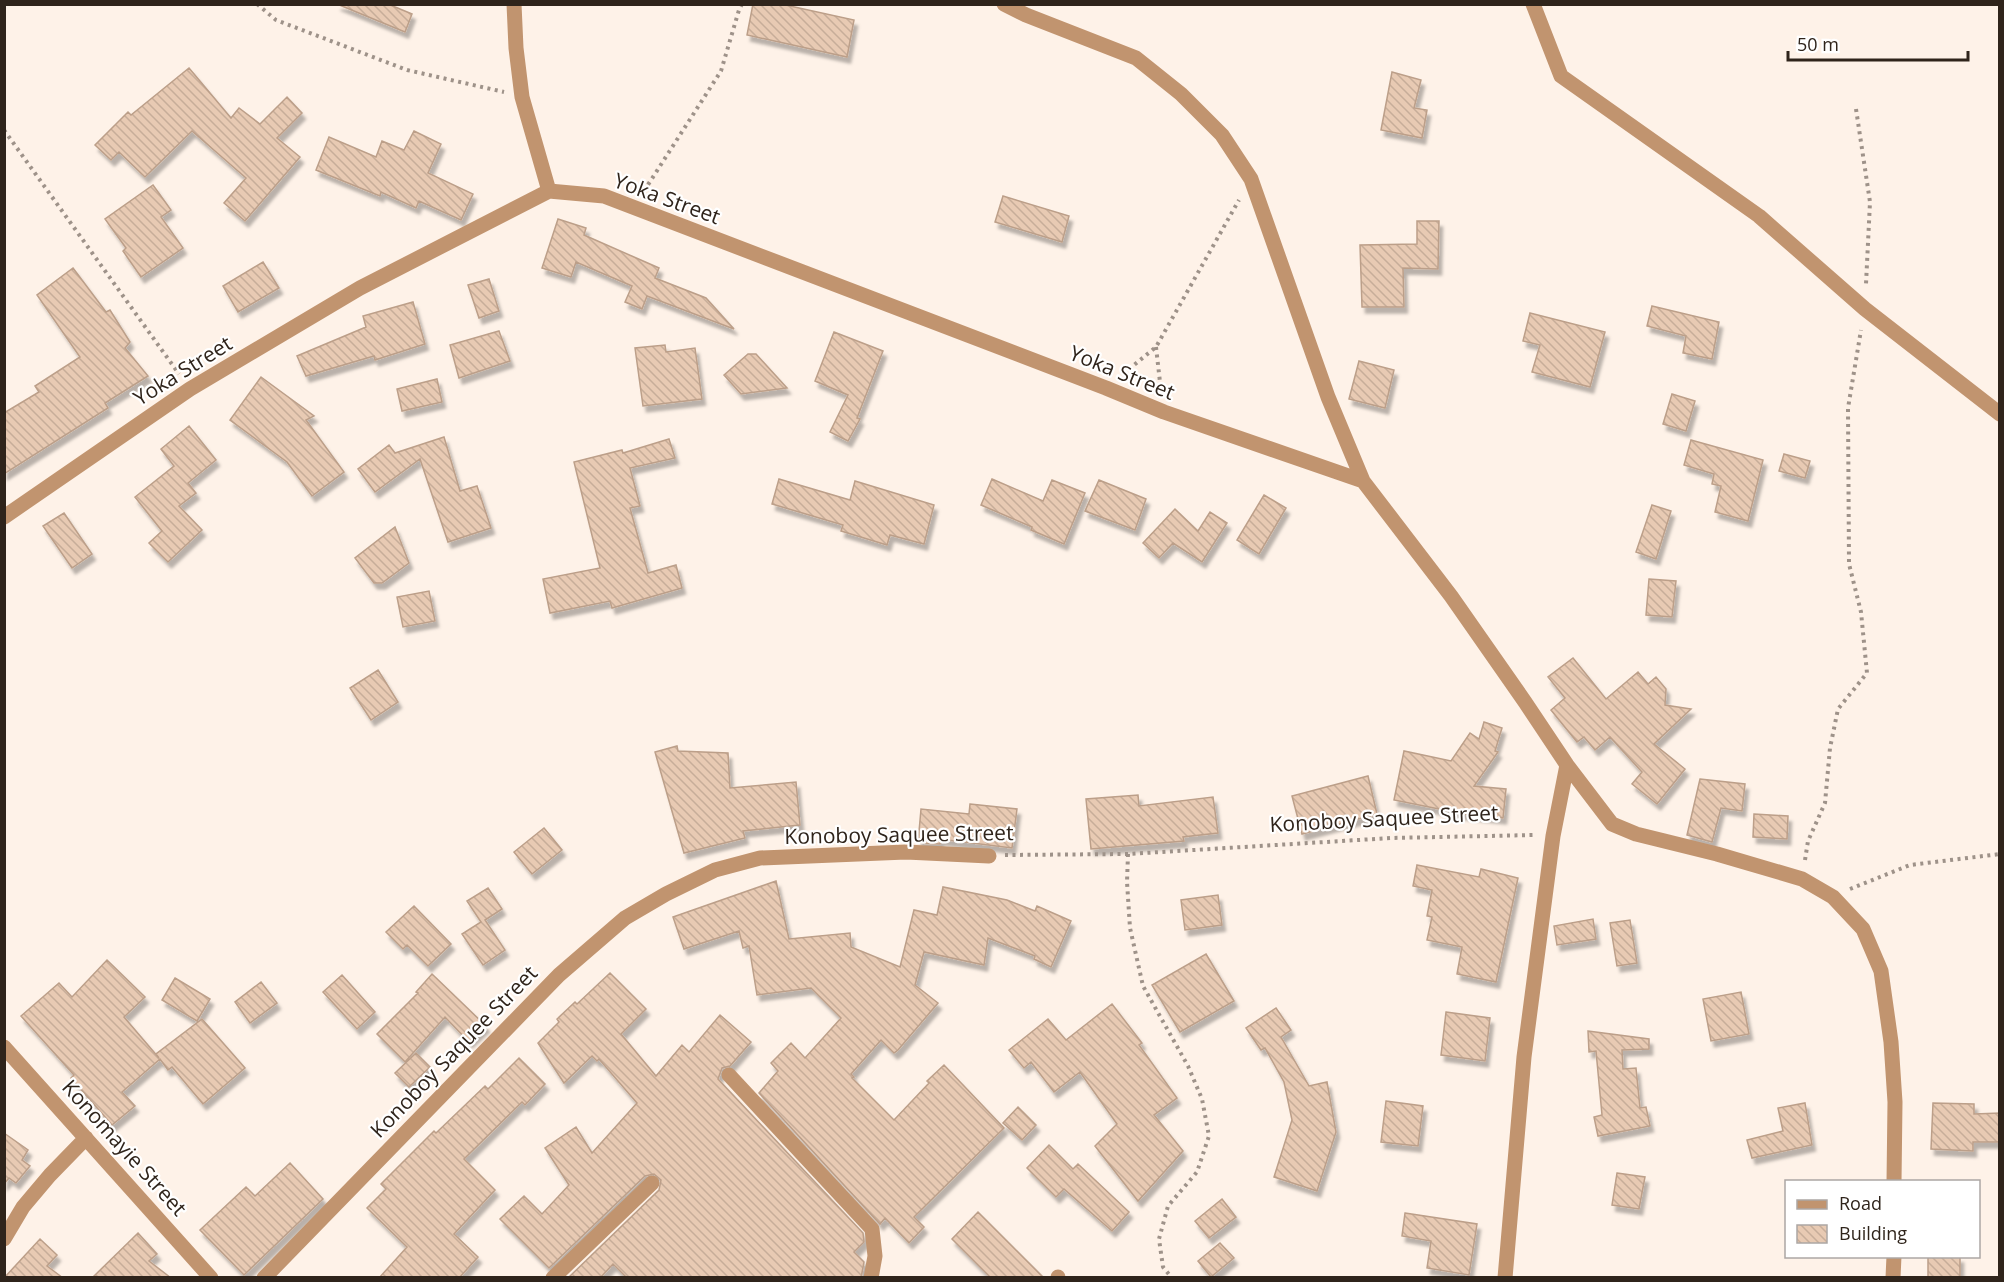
<svg xmlns="http://www.w3.org/2000/svg" width="2004" height="1282" font-family="'Open Sans',sans-serif">
	<defs>
		<pattern id="building-back-hatch" width="6" height="6" patternUnits="userSpaceOnUse" patternTransform="scale(1.5)"><rect width="6" height="6" fill="#e8cab3"/><path d="M-1 5l2 2M0 0l6 6M5-1l2 2" fill="none" stroke="#c7ad99"/></pattern>
		<filter id="shadow"><feDropShadow dx="3.5" dy="6" stdDeviation="1.5" flood-color="#0004"/></filter>
	</defs>
	<rect width="100%" height="100%" fill="#fef2e8"/>
	<!-- building -->
	<path fill="url(#building-back-hatch)" stroke="#bc9f89" stroke-width="1.5" filter="url(#shadow)" d="M337 4H388L412 14 405 32Z
		M753 4H781L854 20 847 57 747 35Z
		M189 68 231 118 239 108 260 124 287 97 302 113 277 138 300 157 245 221 224 203 246 178 192 131 145 177 119 152 111 160 95 145 128 112 131 115Z
		M1392 72 1421 80 1414 108 1427 110 1422 138 1381 130Z
		M414 131 441 144 428 173 473 194 461 220 419 201 416 208 381 192 380 196 316 170 329 137 376 157 382 141 404 150Z
		M153 185 171 210 161 217 183 248 141 277 123 251 126 248 105 219Z
		M1003 196 1069 216 1062 242 995 222Z
		M558 219 586 228 584 235 659 268 655 278 706 298 734 329 647 296 642 309 625 302 632 286 576 262 571 277 542 268Z
		M1417 221H1439L1438 269 1403 268 1404 307H1362L1360 245 1417 244Z
		M263 262 279 288 238 312 223 286Z
		M73 268 106 312 110 310 130 342 125 348 148 376 105 403 108 408 4 474V413L39 392 35 386 80 357 37 295Z
		M489 279 499 311 479 318 468 285Z
		M413 302 425 344 375 360 374 356 306 376 297 356 366 327 363 316Z
		M1652 306 1719 322 1712 359 1683 353 1686 336 1647 326Z
		M1530 313 1605 332 1590 387 1532 372 1540 345 1523 341Z
		M499 331 510 361 459 378 450 345Z
		M834 332 883 351 857 418 860 419 848 441 830 432 848 395 815 381Z
		M665 345 666 352 695 348 702 399 643 406 635 348Z
		M748 354H756L787 388 741 394 724 375Z
		M1359 361 1394 370 1385 408 1349 399Z
		M261 377 314 416 306 420 344 472 312 496 287 462 230 420Z
		M437 379 442 402 402 411 397 389Z
		M1672 394 1695 401 1686 431 1663 424Z
		M189 426 216 460 188 483 196 493 179 506 202 530 168 562 149 543 162 531 135 497 174 466 161 449Z
		M444 437 460 491 477 486 491 528 448 542 420 459 375 492 358 469 389 445 395 453Z
		M669 439 675 458 630 468 640 506 630 508 648 573 676 565 682 588 612 608 610 601 550 613 543 579 600 568 574 462 622 450 623 453Z
		M1691 440 1763 460 1748 521 1715 512 1721 486 1712 484 1714 474 1684 465Z
		M1784 454 1810 461 1805 478 1779 471Z
		M779 479 850 500 855 481 934 505 924 544 890 535 887 545 841 531 843 525 772 504Z
		M992 479 1043 501 1052 480 1085 493 1064 544 1031 530 1032 527 981 505Z
		M1099 480 1146 499 1135 530 1085 511Z
		M1264 495 1286 508 1259 554 1237 540Z
		M1652 505 1671 511 1656 559 1636 552Z
		M1175 509 1198 531 1210 512 1227 523 1202 562 1173 543 1159 558 1143 543Z
		M64 513 92 554 72 568 43 526Z
		M395 527 409 563 382 583H374L355 558Z
		M1649 579 1676 581 1672 617 1646 615Z
		M429 591 435 621 403 627 397 597Z
		M1573 658 1606 699 1638 672 1648 684 1656 677 1666 689 1665 705 1691 709 1654 744 1685 769 1657 804 1632 784 1642 772 1610 737 1595 750 1584 737 1577 742 1551 710 1565 698 1548 677Z
		M378 670 398 702 371 720 350 688Z
		M1484 722 1502 728 1495 751 1498 752 1474 786 1506 789 1503 818 1464 814 1394 800 1404 751 1451 761 1470 733 1479 739Z
		M677 746 678 751 728 753 730 788 796 782 800 825 743 831 745 838 684 853 655 752Z
		M1368 776 1377 814 1302 834 1292 796Z
		M1700 779 1745 784 1742 811 1721 808 1712 842 1687 835Z
		M1138 795 1139 806 1213 797 1218 833 1183 837 1184 841 1091 849 1086 799Z
		M970 804 1017 809 1012 848 940 839V844L918 843 921 809 969 814Z
		M1754 814 1788 816 1787 839 1753 837Z
		M544 828 562 850 532 874 514 852Z
		M1417 865 1479 877 1481 869 1518 878 1496 982 1457 974 1462 947 1427 940 1432 917 1427 916 1432 890 1413 886Z
		M776 881 789 939 850 933 851 947 900 967 914 910 937 915 943 887 1007 900 1035 911 1037 906 1071 921 1051 967 1034 959 1035 956 988 938 984 965 924 952 915 985 938 1003 898 1050 894 1053 881 1040 851 1074 854 1077 852 1078 894 1120 929 1083 927 1081 944 1065 1004 1128 914 1217 924 1227 909 1243 885 1218 880 1224 759 1093 778 1071 771 1063 791 1043 805 1058 841 1018 811 988 757 995 749 946 743 948 739 931 684 949 673 917Z
		M488 888 502 909 485 920 505 950 483 965 462 934 481 922 467 901Z
		M1218 895 1222 925 1185 930 1181 900Z
		M414 906 451 944 428 966 407 945 403 949 386 932Z
		M1593 919 1596 939 1557 945 1554 926Z
		M1630 920 1637 963 1617 966 1610 923Z
		M1206 954 1234 1001 1180 1032 1152 985Z
		M107 960 145 997 124 1017 159 1058 156 1054 202 1019 245 1068 203 1104 172 1067 168 1070 160 1059 122 1092 135 1106 112 1125 71 1078 74 1075 21 1016 59 983 72 997Z
		M610 973 646 1009 621 1034 656 1076 682 1045 689 1052 720 1015 751 1042 730 1066 722 1068 718 1079 863 1233 864 1242 854 1252 864 1262 861 1278H627L613 1264 600 1278H568L659 1190 661 1180 654 1174 645 1176 549 1268 500 1219 524 1196 542 1214 569 1185 545 1148 576 1127 592 1153 637 1103 599 1059 597 1061 592 1056 564 1083 538 1043 559 1022 557 1019 575 1002 577 1004Z
		M432 974 486 1026 469 1042 445 1017 405 1062 377 1034 418 993 416 992Z
		M342 975 375 1012 357 1029 323 992Z
		M175 978 210 999 197 1021 162 1000Z
		M261 982 277 1003 250 1023 235 1002Z
		M1741 992 1749 1034 1711 1041 1703 999Z
		M1112 1004 1142 1043 1139 1045 1177 1098 1154 1115 1183 1151 1138 1201 1095 1146 1117 1124 1080 1072 1054 1092 1031 1062 1024 1068 1009 1050 1048 1019 1066 1040Z
		M1276 1008 1291 1030 1281 1037 1309 1086 1327 1082 1336 1132 1317 1191 1274 1177 1292 1120 1284 1082 1265 1048 1261 1050 1246 1028Z
		M1446 1012 1490 1018 1485 1061 1441 1055Z
		M1588 1031 1649 1039V1049L1622 1050 1623 1069 1636 1068 1640 1108 1646 1107 1650 1126 1598 1136 1594 1117 1602 1115 1596 1051 1589 1052Z
		M416 1053 430 1067 409 1087 395 1073Z
		M519 1058 545 1084 525 1105 522 1102 464 1159 495 1190 454 1234 478 1257 459 1278H379L407 1247 367 1208 386 1189 381 1184 434 1131 436 1133 485 1086 488 1089Z
		M1386 1101 1423 1106 1418 1146 1381 1142Z
		M1805 1103 1812 1145 1752 1158 1747 1140 1783 1131 1778 1108Z
		M1933 1103 1974 1104V1114L2000 1113V1142H1973V1151L1931 1149Z
		M1018 1107 1036 1125 1022 1140 1003 1123Z
		M4 1133 28 1150 22 1160 30 1166 16 1183 9 1178 4 1184Z
		M1049 1145 1073 1169 1078 1164 1129 1212 1112 1231 1064 1189 1056 1197 1027 1168Z
		M290 1163 323 1199 244 1275 200 1230 246 1187 255 1196Z
		M1617 1173 1645 1177 1639 1209 1612 1205Z
		M1222 1199 1236 1217 1209 1238 1195 1221Z
		M978 1212 1044 1278H991L952 1239Z
		M1405 1213 1477 1224 1469 1275 1427 1268 1431 1241 1402 1236Z
		M138 1233 157 1254 149 1261 171 1278H92Z
		M40 1239 57 1255 47 1266 63 1278H4Z
		M1220 1243 1234 1258 1211 1277 1198 1261Z
		M1928 1257H1960V1278H1928Z"/>
	<g fill="none" stroke-linecap="round" stroke-linejoin="round">
		<!-- path -->
		<path stroke="#9e9289" stroke-width="4" stroke-dasharray="3 4.5" stroke-linecap="butt" d="M257 4 276 20 407 70 504 92
			M1856 109 1870 202 1866 284
			M4 130 179 374
			M644 191 721 71 739 10 742 4
			M1156 347 1161 391
			M1123 374 1156 347 1239 200
			M1128 854 1127 882 1130 928 1143 986 1188 1066 1202 1099 1209 1136 1197 1172 1168 1206 1159 1239 1163 1267 1172 1278
			M1005 855 1128 854 1391 838 1534 835
			M1805 860 1808 841 1825 803 1830 748 1838 709 1867 673 1861 612 1849 564 1848 408 1861 330
			M1850 889 1910 865 2000 854"/>
		<!-- minor -->
		<path stroke="#c1946f" stroke-width="15" d="M514 4 516 48 522 97 549 191
			M1004 4 1026 15 1136 58 1181 94 1222 135 1251 179 1328 397 1363 481 1451 596 1525 702 1567 765 1612 824 1636 834 1717 854 1802 879 1833 897 1863 929 1881 971 1891 1042 1895 1102 1894 1182
			M1533 4 1561 76 1759 216 1865 309 2000 414
			M4 517 190 389 360 288 549 191 604 196 1106 388 1164 412 1363 481
			M4 1047 211 1278
			M729 1075 872 1229 875 1256 871 1278
			M4 1239 23 1207 50 1175 86 1138
			M264 1278 559 975 625 918 666 894 715 870 760 858 906 852 989 856
			M553 1278 652 1183
			M1058 1278V1277
			M1505 1278 1524 1057 1553 836 1567 765
			M1893 1278 1894 1256"/>
	</g>
	<g text-anchor="middle" stroke-width="4.5" stroke-linejoin="round" paint-order="stroke">
		<!-- street labels -->
		<g font-size="21" fill="#2f241b" stroke="#fff">
			<text transform="translate(667 199) rotate(20)" y="7">Yoka Street</text>
			<text transform="translate(183 371) rotate(-32)" y="7">Yoka Street</text>
			<text transform="translate(1122 373) rotate(22)" y="7">Yoka Street</text>
			<text transform="translate(1384 819) rotate(-3)" y="7">Konoboy Saquee Street</text>
			<text transform="translate(899 835) rotate(-1)" y="7">Konoboy Saquee Street</text>
			<text transform="translate(454 1052) rotate(-46)" y="7">Konoboy Saquee Street</text>
			<text transform="translate(124 1148) rotate(48)" y="7">Konomayie Street</text>
		</g>
	</g>
	<!-- border -->
	<rect width="2004" height="1282" fill="none" stroke="#2f241b" stroke-width="12"/>
	<!-- legend -->
	<rect x="1785" y="1180" width="195" height="78" fill="#ffffff" stroke="#aca7a4" stroke-width="1.5"/>
	<rect x="1797" y="1200" width="30" height="9" fill="#c1946f" stroke="#aca7a4" stroke-width="1.5"/>
	<text x="1839" y="1210" font-size="18" fill="#2f241b">Road</text>
	<rect x="1797" y="1225" width="30" height="18" fill="url(#building-back-hatch)" stroke="#aca7a4" stroke-width="1.5"/>
	<text x="1839" y="1240" font-size="18" fill="#2f241b">Building</text>
	<!-- scale -->
	<path d="M1788 51v9h180v-9" fill="none" stroke="#2f241b" stroke-width="3"/>
	<text x="1797" y="51" font-size="18" fill="#2f241b" stroke="#ffffff" stroke-width="4.5" paint-order="stroke">50 m</text>
</svg>
